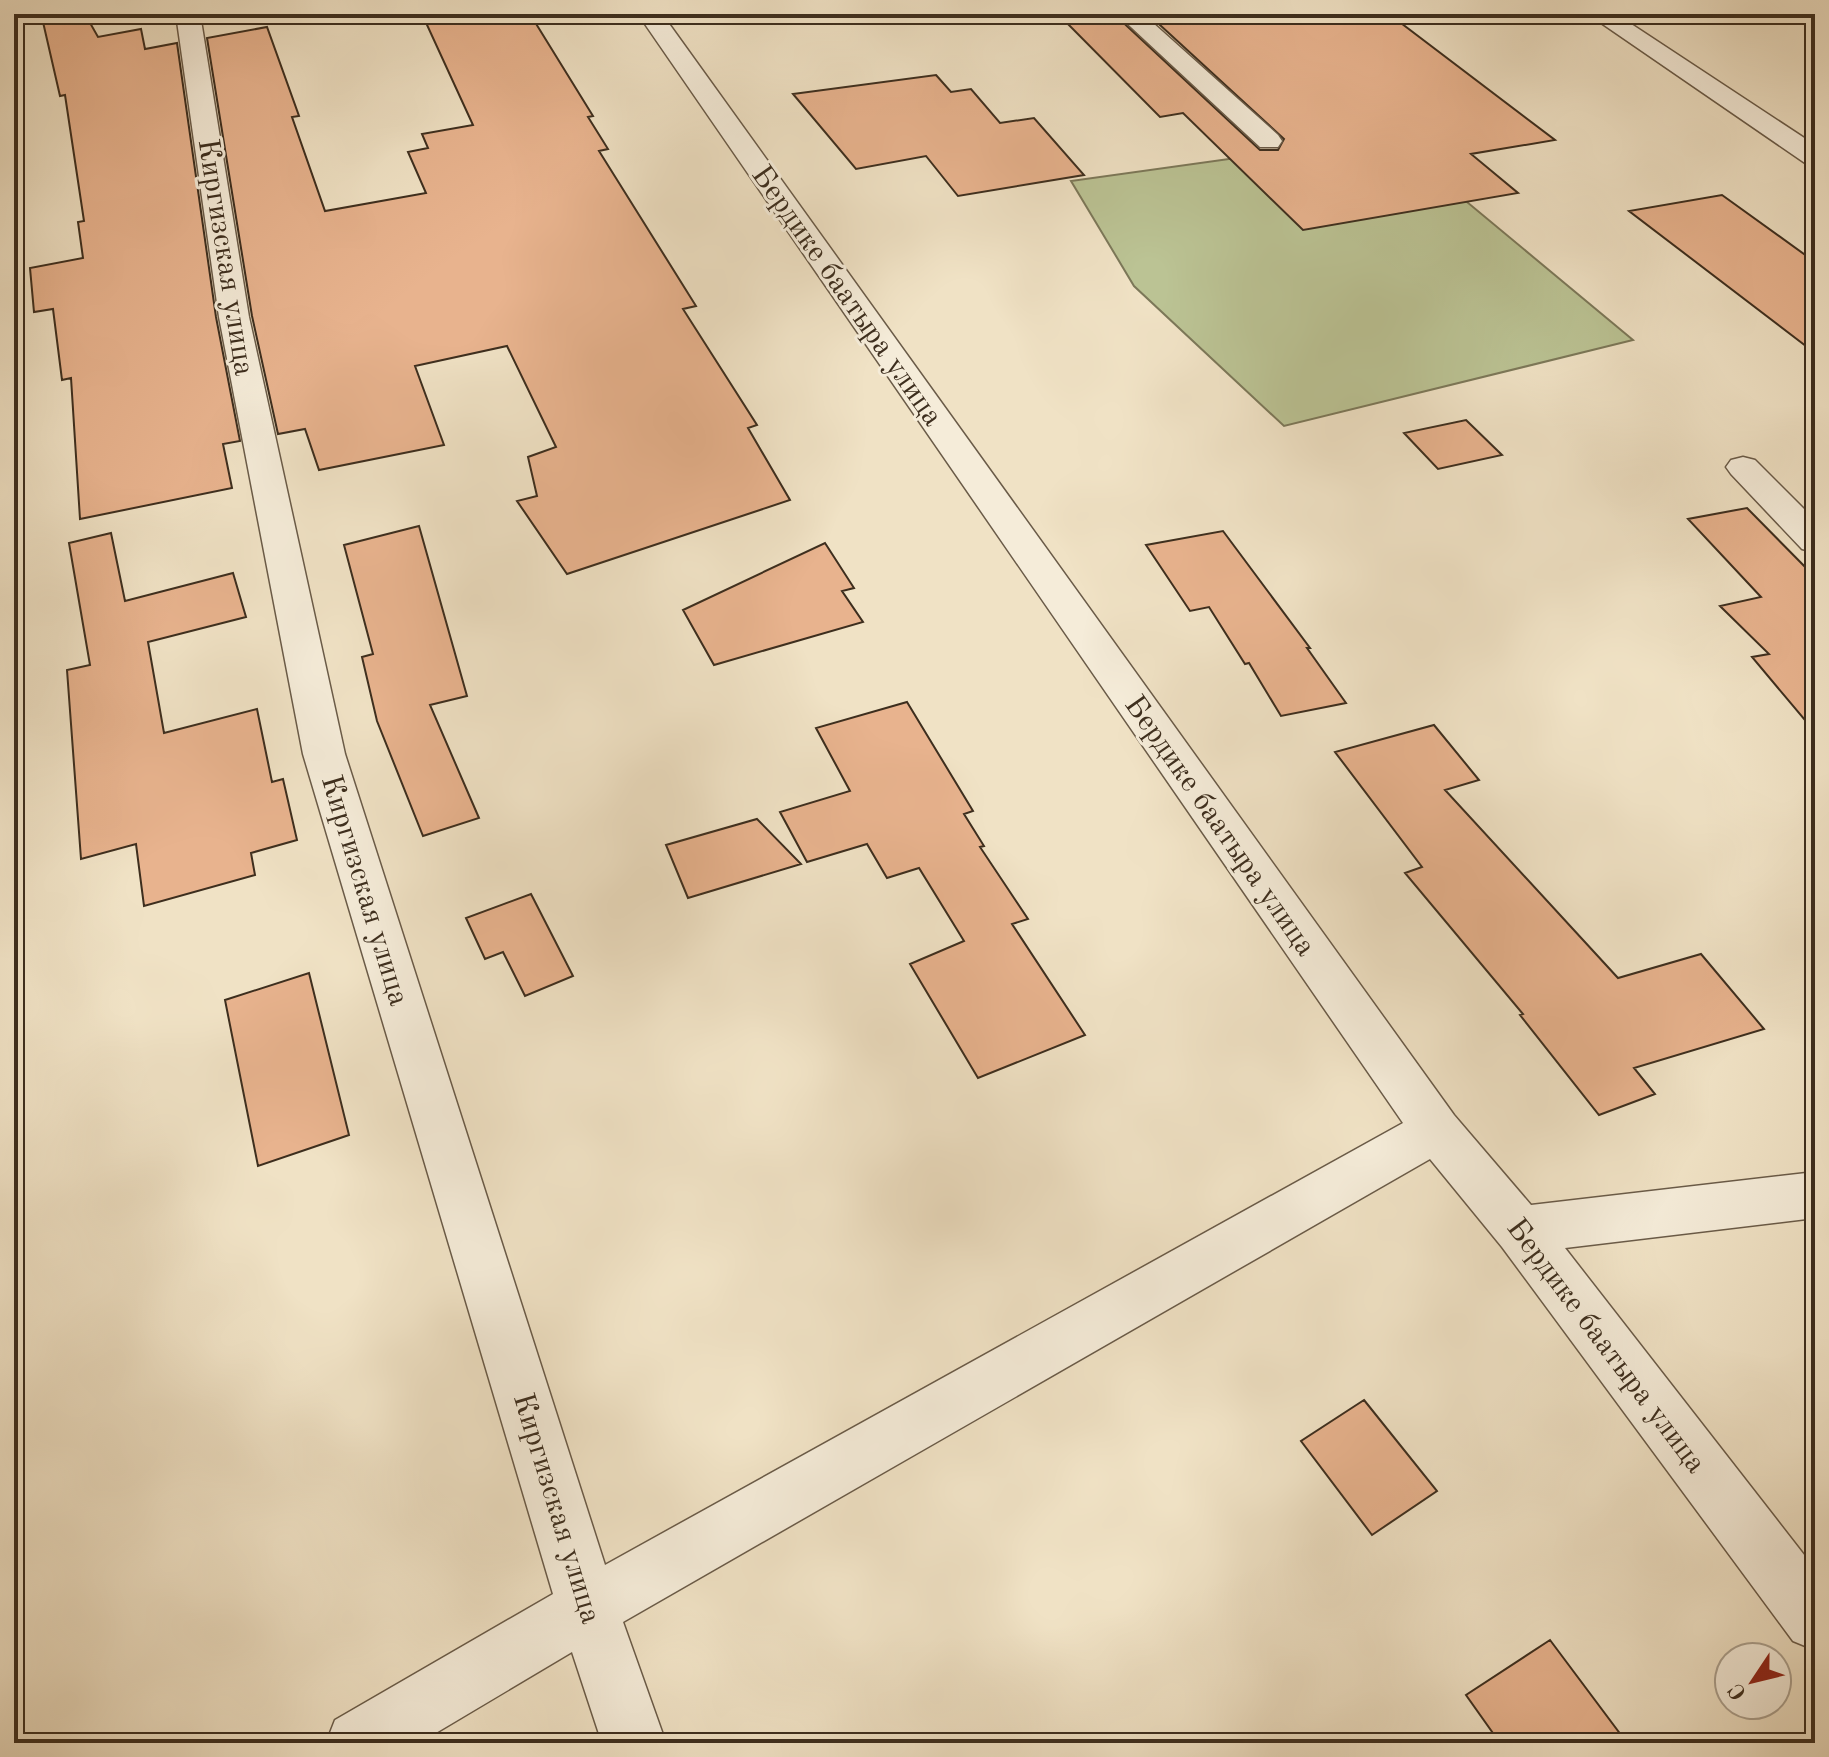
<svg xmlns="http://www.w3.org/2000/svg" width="1829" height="1757" font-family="'Old Standard TT',serif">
	<rect width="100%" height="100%" fill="#f0e2c5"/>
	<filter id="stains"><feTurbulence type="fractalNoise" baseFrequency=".0025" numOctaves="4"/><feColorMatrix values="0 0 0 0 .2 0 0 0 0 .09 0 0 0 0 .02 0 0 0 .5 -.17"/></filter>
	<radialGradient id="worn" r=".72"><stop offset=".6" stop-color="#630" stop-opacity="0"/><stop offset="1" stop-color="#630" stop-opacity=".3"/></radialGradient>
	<!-- green -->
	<path fill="#bbc394" stroke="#7c7859" stroke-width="2" d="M1365 140 1467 202 1633 340 1284 426 1134 286 1071 181Z"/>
	<!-- building -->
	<path fill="#e8b38e" stroke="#3d2e1e" stroke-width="2" d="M85 14 98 37 141 29 145 49 177 43 216 317 240 441 223 444 232 488 80 519 71 378 62 380 53 309 34 312 30 268 83 258 78 222 84 221 65 95 60 96 43 22Z
		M422 14H530L593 116 588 117 608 149 599 151 696 306 683 309 757 425 748 428 790 500 567 574 517 501 537 496 528 457 556 447 507 346 415 366 444 445 319 470 305 429 278 434 252 316 207 38 267 27 299 116 292 117 325 211 426 193 408 152 428 148 422 134 473 125Z
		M1058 14H1114L1260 150H1278L1284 139 1148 14H1389L1555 140 1471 154 1518 193 1303 230 1183 113 1160 117Z
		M936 75 951 92 971 89 1000 123 1034 118 1084 175 958 196 926 156 856 169 793 94Z
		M1722 195 1815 262V353L1629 211Z
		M1466 420 1502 455 1438 469 1404 433Z
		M1747 508 1815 577V732L1752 657 1769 654 1720 606 1761 597 1688 519Z
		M419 526 467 696 430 705 479 818 423 836 377 721 362 657 373 654 344 545Z
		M1223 531 1310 648H1307L1346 703 1281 716 1249 663 1245 664 1209 607 1190 611 1146 545Z
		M111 533 125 601 233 573 246 617 148 642 164 733 257 709 272 782 283 779 297 840 251 853 255 875 144 906 136 844 81 859 67 670 90 665 69 543Z
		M825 543 854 588 842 591 863 622 714 665 683 610Z
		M907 702 973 811 964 814 984 846 980 847 1028 919 1012 924 1085 1035 978 1078 910 964 964 941 919 868 887 878 867 844 807 862 780 812 850 791 816 728Z
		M1434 725 1479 780 1445 790 1618 978 1701 954 1764 1029 1634 1068 1655 1094 1599 1115 1520 1015 1523 1014 1405 873 1422 867 1335 752Z
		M757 819 801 864 688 898 666 845Z
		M531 894 573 976 525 996 503 952 485 959 466 918Z
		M309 973 349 1135 258 1166 225 1000Z
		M1364 1400 1437 1491 1372 1535 1301 1441Z
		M1550 1640 1627 1743H1500L1466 1695Z"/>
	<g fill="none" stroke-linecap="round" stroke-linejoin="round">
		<!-- minor casing -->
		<g stroke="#6a5b48" stroke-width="3">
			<path id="minor" d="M176 14H200L249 317 345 754 605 1565 1403 1123 638 14H662L1454 1115 1531 1205 1815 1172V1218L1565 1248 1815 1569V1650L1793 1641 1502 1247 1430 1159 623 1622 666 1743H602L572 1652 419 1743H326L335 1720 553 1594 303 754 219 317Z
				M1117 14H1143L1278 135 1282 141 1278 147H1260Z
				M1588 14H1616L1815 145V165L1805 163Z
				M1743 457 1755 460 1815 520V552L1802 549 1731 474 1726 467 1731 460Z"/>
		</g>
		<!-- minor -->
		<use href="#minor" fill="#f5ecd9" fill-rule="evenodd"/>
	</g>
	<g text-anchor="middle" stroke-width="6" stroke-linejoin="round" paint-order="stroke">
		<!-- street labels -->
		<g font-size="30" fill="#3d2e1e" stroke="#f5ecd9">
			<text transform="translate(227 257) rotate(81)" y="10">Киргизская улица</text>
			<text transform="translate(848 295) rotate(55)" y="10">Бердике баатыра улица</text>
			<text transform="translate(1221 825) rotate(55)" y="10">Бердике баатыра улица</text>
			<text transform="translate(366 890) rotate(73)" y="10">Киргизская улица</text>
			<text transform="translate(1607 1345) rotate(53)" y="10">Бердике баатыра улица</text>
			<text transform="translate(558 1508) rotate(73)" y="10">Киргизская улица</text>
		</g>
	</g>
	<!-- margin -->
	<rect width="1829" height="1757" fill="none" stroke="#f0e2c5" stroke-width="48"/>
	<rect x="16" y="16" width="1797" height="1725" fill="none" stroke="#3d2e1e" stroke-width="4"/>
	<rect x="24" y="24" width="1781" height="1709" fill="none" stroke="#3d2e1e" stroke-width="2"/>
	<!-- north arrow -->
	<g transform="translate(1753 1681) rotate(235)"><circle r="38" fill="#f5ecd9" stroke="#aba08e" stroke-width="2"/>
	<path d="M0-6L14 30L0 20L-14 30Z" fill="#8f2418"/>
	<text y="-12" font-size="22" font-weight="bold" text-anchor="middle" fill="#3d2e1e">С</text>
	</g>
	<rect width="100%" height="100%" filter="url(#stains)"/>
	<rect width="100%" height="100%" fill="url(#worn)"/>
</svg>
